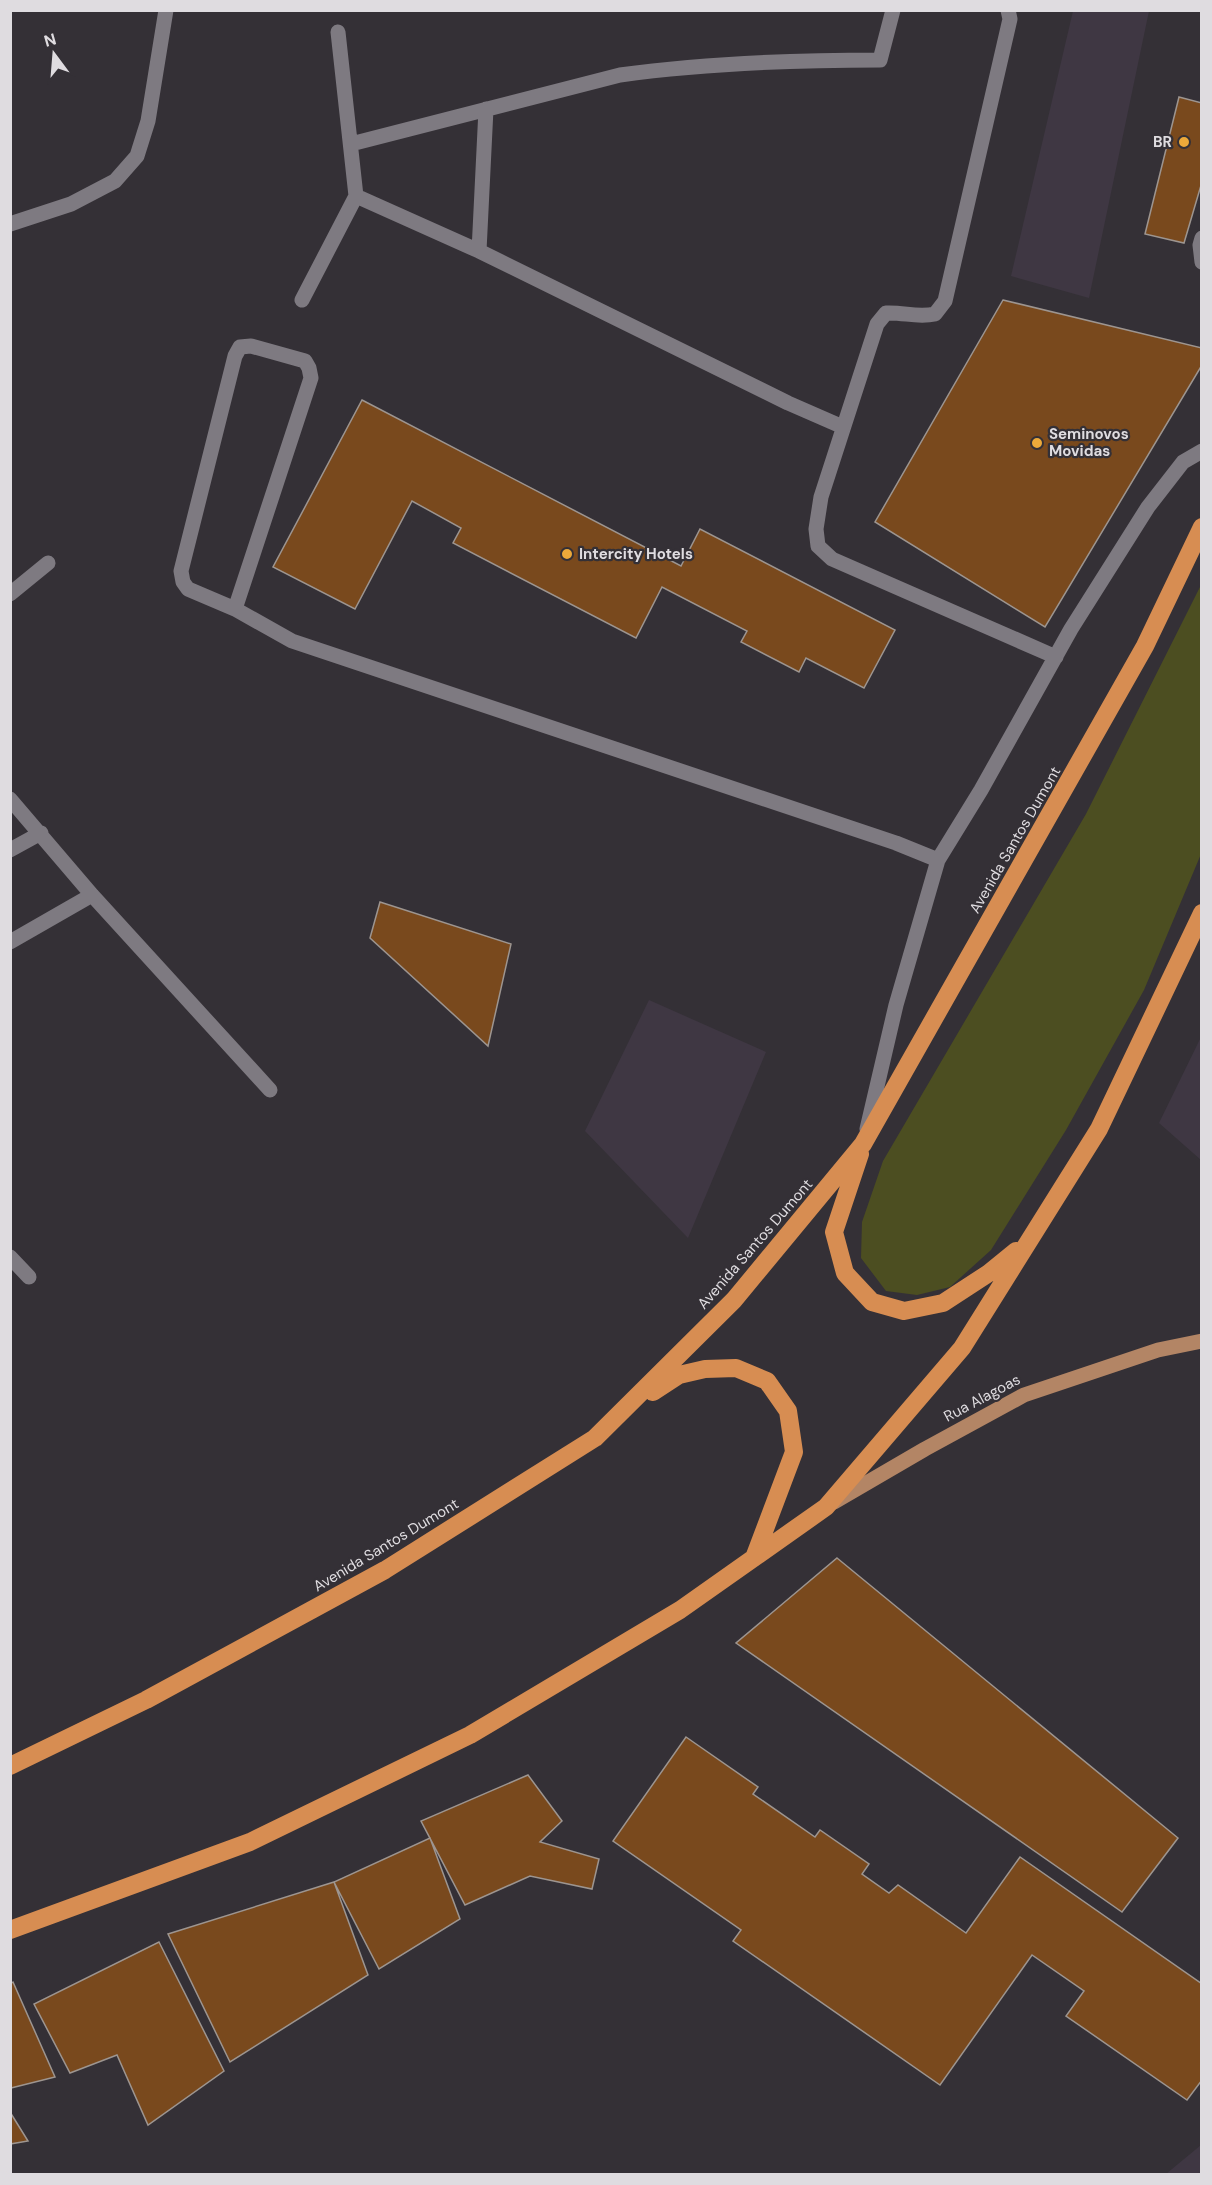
<svg xmlns="http://www.w3.org/2000/svg" width="1212" height="2185" font-family="'DM Sans',sans-serif">
	<rect width="100%" height="100%" fill="#343036"/>
	<!-- built -->
	<path fill="#3f3743" d="M1073 11H1149L1089 298 1011 276Z
		M649 1000 766 1052 688 1238 585 1131Z
		M1201 1037V1160L1159 1123Z
		M1201 2145V2174H1166Z"/>
	<!-- green -->
	<path fill="#4c4e21" d="M1201 585V854L1144 990 1066 1130 991 1250 950 1287 917 1295 886 1291 861 1258 862 1222 883 1161 1086 814Z"/>
	<!-- building -->
	<path fill="#79491d" stroke="#9d9590" stroke-width="1.5" d="M1179 97 1202 103V182L1184 243 1145 234Z
		M1003 300 1202 348V365L1045 627 875 522Z
		M362 400 681 566 700 529 895 630 864 688 806 658 799 672 741 642 747 631 662 587 636 638 453 543 461 528 412 501 355 609 273 567Z
		M380 902 511 944 488 1046 370 938Z
		M837 1558 1178 1838 1122 1912 736 1643Z
		M686 1737 758 1787 753 1794 815 1837 820 1830 869 1864 862 1874 889 1893 898 1885 966 1933 1020 1857 1202 1984V2080L1187 2100 1066 2016 1084 1991 1032 1955 940 2085 733 1941 741 1930 613 1841Z
		M528 1775 562 1821 540 1842 599 1859 592 1889 530 1876 465 1905 421 1821Z
		M430 1838 460 1919 379 1969 334 1882Z
		M334 1882 368 1975 230 2062 168 1934Z
		M159 1942 224 2071 148 2125 117 2055 70 2073 34 2004Z
		M13 1982 55 2077 11 2088 10 1984Z
		M10 2112 28 2141 10 2144Z"/>
	<g fill="none" stroke-linecap="round" stroke-linejoin="round">
		<!-- lane -->
		<path stroke="#7e7a81" stroke-width="15" d="M1008 10 1010 19 945 301 935 314C917 318 904 312 886 313L877 324 821 497 816 529 818 546 832 559 1056 657
			M351 144 620 75C706 63 793 60 880 60L893 10
			M356 196 479 251 788 403 843 427
			M1202 238 1200 245 1202 262
			M479 251 486 109
			M302 300 356 196 338 32
			M235 609 311 378 309 368 305 361 251 346 240 347 235 356 181 571 183 582 188 589 235 609 292 641 896 843 938 860
			M867 1129 896 1005 938 860 981 790 1071 629 1148 507 1183 462 1202 451"/>
		<!-- street -->
		<path stroke="#7e7a81" stroke-width="15" d="M10 224 71 204 115 181 137 156 148 121 166 10
			M10 594 48 563
			M10 799 92 895 270 1090
			M10 850 41 833
			M10 942 92 895
			M10 1257 29 1277"/>
		<!-- primary -->
		<path stroke="#b38565" stroke-width="15" d="M834 1502 925 1449 1024 1395 1158 1350 1202 1341"/>
		<!-- highway -->
		<path stroke="#d78d52" stroke-width="18" d="M860 1154 834 1232 845 1273 872 1302 904 1311 943 1303 989 1273 1016 1251
			M653 1392 679 1375 705 1369 736 1368 767 1381 788 1411 794 1452 754 1558
			M10 1766 146 1700 385 1570 595 1438 734 1300 863 1144 1145 646 1202 527
			M10 1930 250 1842 470 1735 680 1610 826 1507 962 1348 1099 1129 1202 913"/>
	</g>
	<!-- markers -->
	<g fill="#eca93a" stroke="#343036" stroke-width="2">
		<circle cx="1184" cy="142" r="6"/>
		<circle cx="1037" cy="443" r="6"/>
		<circle cx="567" cy="554" r="6"/>
	</g>
	<g text-anchor="middle" stroke-width="4.5" stroke-linejoin="round" paint-order="stroke">
		<!-- poi labels -->
		<g font-size="15" font-weight="bold" fill="#dfdce0" stroke="#343036" text-anchor="start">
			<text x="1172" y="147" text-anchor="end">BR</text>
			<text x="1049" y="439">Seminovos<tspan x="1049" dy="17">Movidas</tspan></text>
			<text x="579" y="559">Intercity Hotels</text>
		</g>
		<!-- street labels -->
		<g font-size="15" fill="#dfdce0" stroke="#343036">
			<text transform="translate(1015 840) rotate(-60)" y="5">Avenida Santos Dumont</text>
			<text transform="translate(755 1244) rotate(-49)" y="5">Avenida Santos Dumont</text>
			<text transform="translate(982 1398) rotate(-28)" y="5">Rua Alagoas</text>
			<text transform="translate(386 1545) rotate(-31)" y="5">Avenida Santos Dumont</text>
		</g>
	</g>
	<!-- border -->
	<rect width="1212" height="2185" fill="none" stroke="#dfdce0" stroke-width="24"/>
	<!-- north arrow -->
	<g transform="translate(54 54) rotate(344)" stroke="#343036" stroke-width="4.5" paint-order="stroke">
	<path d="M0-4.5L10 22L0 15L-10 22Z" fill="#dfdce0"/>
	<text y="-9" font-size="16" font-weight="bold" text-anchor="middle" fill="#dfdce0">N</text>
	</g>
</svg>
